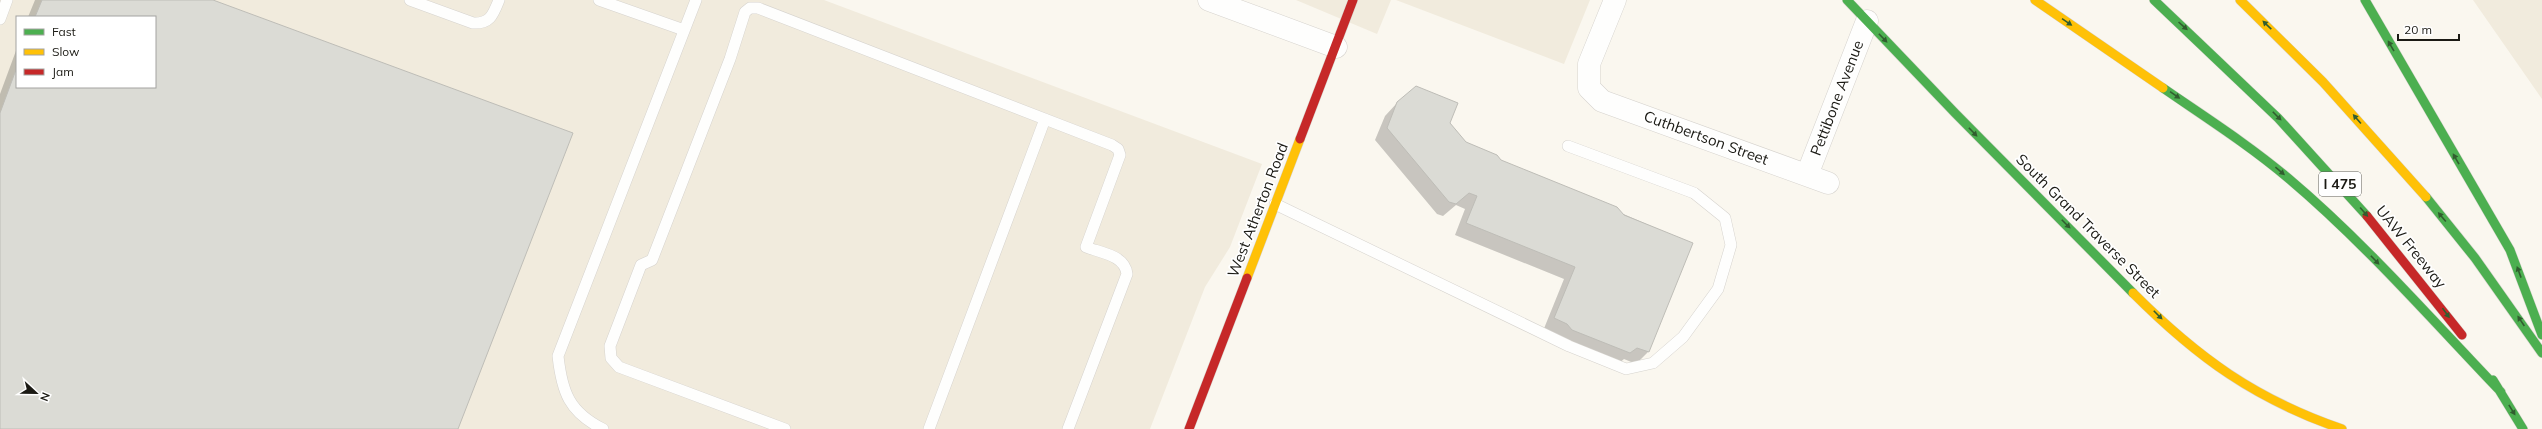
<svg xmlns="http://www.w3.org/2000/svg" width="2542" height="429" font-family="Mulish,sans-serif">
	<rect width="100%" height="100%" fill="#faf7ef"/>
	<!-- built -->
	<path fill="#f1ebdd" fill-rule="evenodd" d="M0 0H824L1262 164 1230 247 1205 287 1150 429H0ZM17 17H155V87H17Z
		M1296 0H1391L1377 34Z
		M1396 0H1590L1564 64Z
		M2473 0H2542V99Z"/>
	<!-- shadow -->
	<path fill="#0003" d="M35 0H210L457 429H0V94L17 48V87H155V17H28Z
		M1397 103 1449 123 1465 143 1500 160 1692 244 1648 352 1636 364 1624 359 1617 365 1543 331 1564 279 1455 235 1465 209 1456 205 1443 216 1437 214 1375 140 1385 116Z"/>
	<!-- building -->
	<path fill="#dbdbd5" stroke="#bebdb7" d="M42 0H213L573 133 458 429H0V113L17 67V87H155V17H35Z
		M1416 86 1458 103 1450 123 1466 142 1497 155 1501 160 1617 207 1624 215 1693 243 1649 352 1637 348 1630 353 1572 330 1567 324 1554 318 1575 267 1466 223 1477 196 1469 193 1456 204 1449 202 1387 128 1397 102Z"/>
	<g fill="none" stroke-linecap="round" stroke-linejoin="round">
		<!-- lane casing -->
		<g stroke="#d6d3ce" stroke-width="12">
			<path id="lane" d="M410 0 473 23C490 24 493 15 499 0
				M599 0 684 30
				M0 19 7 0
				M1275 204 1569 346 1626 369 1653 363 1683 337 1718 289 1731 245 1725 218 1694 193 1568 146
				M603 429C569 412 562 392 558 356L696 0
				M785 429 619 367 611 358 610 346 641 265 652 260 730 59 745 12 750 8H758L1112 145 1118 149 1120 155 1086 247C1101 253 1125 255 1127 274L1068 429
				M929 429 1045 119"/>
		</g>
		<!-- street casing -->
		<g stroke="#d6d3ce" stroke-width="23">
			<path id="street" d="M1209 0 1336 47
				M1615 0 1589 64V88L1602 101 1828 183
				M1807 175 1867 21"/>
		</g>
		<!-- fast casing -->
		<g stroke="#d6d3ce" stroke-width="10">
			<path id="fast" d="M1847 0 1955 113 2133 293
				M2154 0 2278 118 2367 216
				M2365 0 2510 250 2542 335
				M2163 88C2205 117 2249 145 2288 178 2365 243 2432 320 2501 392
				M2426 197 2475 258 2542 353
				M2493 380 2523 429"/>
		</g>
		<!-- slow casing -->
		<g stroke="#d6d3ce" stroke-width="10">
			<path id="slow" d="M2035 0 2163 88
				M2240 0 2323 82 2426 197
				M1247 278 1300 139
				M2133 293C2198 358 2255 399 2342 429"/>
		</g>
		<!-- jam casing -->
		<g stroke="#d6d3ce" stroke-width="10">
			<path id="jam" d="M1300 139 1353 0
				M2367 216 2462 335
				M1189 429 1247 278"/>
		</g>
		<!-- lane -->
		<use href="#lane" stroke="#fefefd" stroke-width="11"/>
		<!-- street -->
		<use href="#street" stroke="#fefefd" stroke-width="22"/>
		<!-- fast -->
		<use href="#fast" stroke="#4caf50" stroke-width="9"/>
		<!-- slow -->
		<use href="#slow" stroke="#ffc107" stroke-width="9"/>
		<!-- jam -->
		<use href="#jam" stroke="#c62828" stroke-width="9"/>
	</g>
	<!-- one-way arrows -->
	<defs><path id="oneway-solid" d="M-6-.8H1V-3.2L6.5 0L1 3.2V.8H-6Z"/></defs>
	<g fill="#315d2f">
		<use href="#oneway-solid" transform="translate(2067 22) rotate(34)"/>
		<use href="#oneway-solid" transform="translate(2267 25) rotate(-136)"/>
		<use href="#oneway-solid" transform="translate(2183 26) rotate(42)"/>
		<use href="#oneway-solid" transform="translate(1883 38) rotate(46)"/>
		<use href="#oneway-solid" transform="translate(2391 46) rotate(-120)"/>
		<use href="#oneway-solid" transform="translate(2175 95) rotate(35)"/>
		<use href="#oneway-solid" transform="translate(2277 116) rotate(45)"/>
		<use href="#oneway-solid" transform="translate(2357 119) rotate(-131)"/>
		<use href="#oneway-solid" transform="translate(1973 132) rotate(46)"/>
		<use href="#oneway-solid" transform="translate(2456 159) rotate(-120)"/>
		<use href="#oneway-solid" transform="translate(2280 171) rotate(40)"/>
		<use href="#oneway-solid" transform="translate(2364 212) rotate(49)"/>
		<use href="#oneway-solid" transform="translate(2442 217) rotate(-130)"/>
		<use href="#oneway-solid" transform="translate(2066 224) rotate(45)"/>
		<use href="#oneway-solid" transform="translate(2375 260) rotate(46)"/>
		<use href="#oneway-solid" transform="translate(2519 272) rotate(-110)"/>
		<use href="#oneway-solid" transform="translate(2446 313) rotate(54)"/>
		<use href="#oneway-solid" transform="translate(2158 315) rotate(45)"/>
		<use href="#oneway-solid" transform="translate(2521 321) rotate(-124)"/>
		<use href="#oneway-solid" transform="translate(2512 410) rotate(58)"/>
	</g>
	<g text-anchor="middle" stroke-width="3.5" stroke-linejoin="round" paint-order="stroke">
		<!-- shield labels -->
		<rect fill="#fff" stroke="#5f5f5a" stroke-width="1" x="2319" y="172" width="42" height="24" rx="3"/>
		<g font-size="14" font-weight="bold" fill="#1b1a14">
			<text x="2340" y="189">I 475</text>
		</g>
		<!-- street labels -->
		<g font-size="15" fill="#1b1a14" stroke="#fff">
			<text transform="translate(1837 98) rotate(-69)" y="5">Pettibone Avenue</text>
			<text transform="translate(1706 138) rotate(20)" y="5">Cuthbertson Street</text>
			<text transform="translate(1258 210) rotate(-69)" y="5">West Atherton Road</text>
			<text transform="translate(2088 226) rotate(45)" y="5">South Grand Traverse Street</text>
			<text transform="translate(2411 247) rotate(51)" y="5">UAW Freeway</text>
		</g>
	</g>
	<!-- legend -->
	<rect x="16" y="16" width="140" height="72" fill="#ffffff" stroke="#a4a3a1"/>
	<rect x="24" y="29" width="20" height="6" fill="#4caf50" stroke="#a4a3a1"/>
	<text x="52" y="36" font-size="12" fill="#1b1a14">Fast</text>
	<rect x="24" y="49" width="20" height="6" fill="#ffc107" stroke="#a4a3a1"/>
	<text x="52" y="56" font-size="12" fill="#1b1a14">Slow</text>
	<rect x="24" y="69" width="20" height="6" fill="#c62828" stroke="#a4a3a1"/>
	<text x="52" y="76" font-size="12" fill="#1b1a14">Jam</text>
	<!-- north arrow -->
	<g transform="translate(36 393) rotate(112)" stroke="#ffffff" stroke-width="3" paint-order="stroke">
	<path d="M0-3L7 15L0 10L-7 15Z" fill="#1b1a14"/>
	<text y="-6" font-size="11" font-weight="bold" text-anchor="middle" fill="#1b1a14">N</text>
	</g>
	<!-- scale -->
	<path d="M2398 34v6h61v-6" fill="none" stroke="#1b1a14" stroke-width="2"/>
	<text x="2404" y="34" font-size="12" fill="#1b1a14" stroke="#ffffff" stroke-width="3" paint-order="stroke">20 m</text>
</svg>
